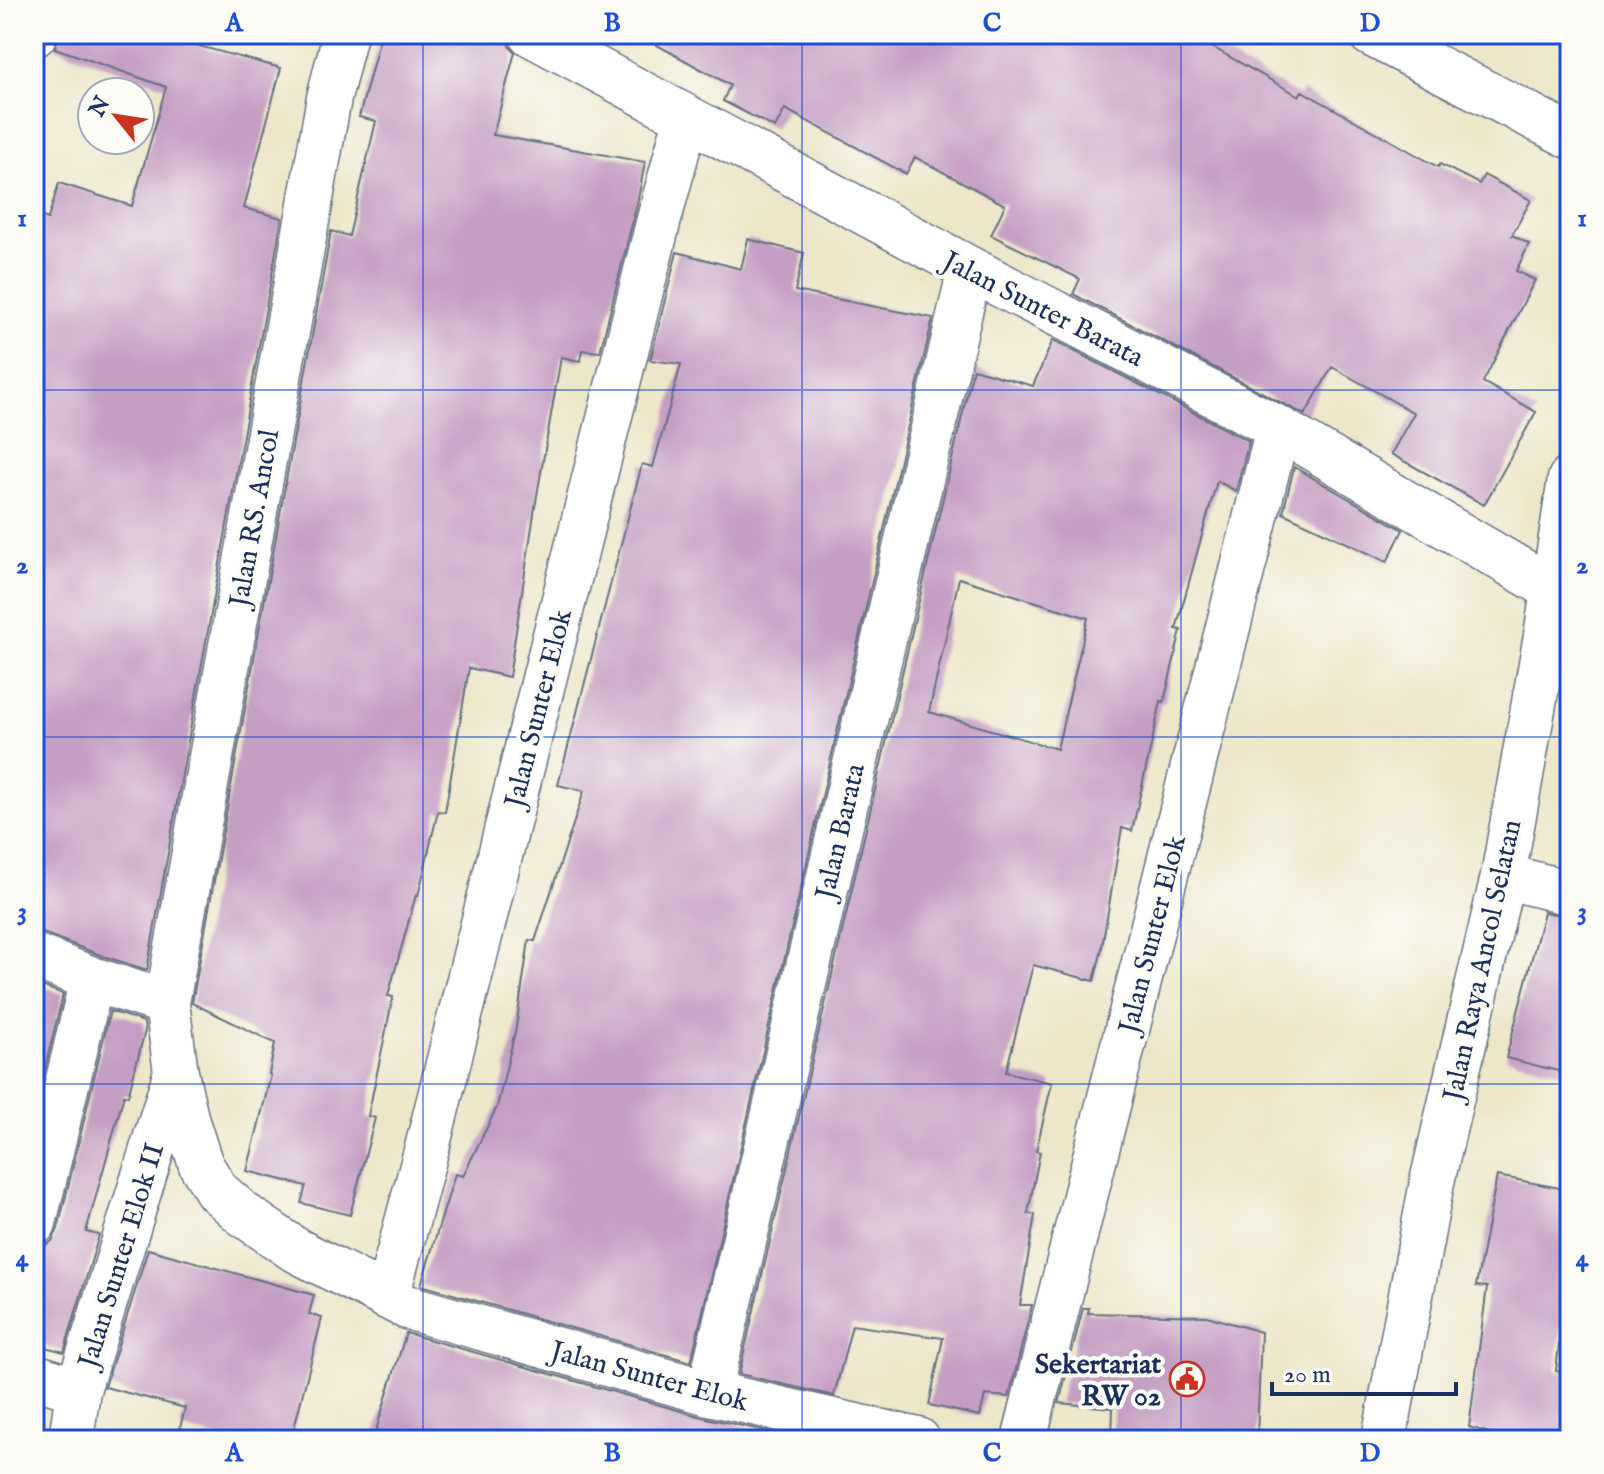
<svg xmlns="http://www.w3.org/2000/svg" width="1604" height="1474" font-family="'IM FELL English',serif">
	<rect width="100%" height="100%" fill="#fdfcf7"/>
	<filter id="ink" filterUnits="userSpaceOnUse"><feTurbulence type="fractalNoise" baseFrequency=".0125" numOctaves="2"/><feDisplacementMap in="SourceGraphic" scale="16" xChannelSelector="R" yChannelSelector="G"/><feConvolveMatrix kernelMatrix="1 2 1 2 8 2 1 2 1" color-interpolation-filters="sRGB"/></filter>
	<filter id="wash" filterUnits="userSpaceOnUse"><feTurbulence type="fractalNoise" baseFrequency=".006" numOctaves="4" result="noise"/><feDisplacementMap in="SourceGraphic" scale="32" xChannelSelector="R" yChannelSelector="G"/><feGaussianBlur stdDeviation="1.8" result="paint"/><feColorMatrix in="noise" values="0 0 0 0 0 0 0 0 0 0 0 0 0 0 0 0 0 1.4 0 .05"/><feComposite in="paint" operator="in"/></filter>
	<g filter="url(#wash)">
		<rect width="100%" height="100%" fill="#ede6c9"/>
		<g id="blocks">
			<!-- building -->
			<path fill="#c59ec3" fill-rule="evenodd" d="M59 34H154L281 68 244 208 282 218 147 970 100 955 43 933 34 932V214L48 219 59 183 132 206 166 87 55 48Z
				M381 34H506L509 46 515 52 493 135 645 162 637 204 600 352 582 350 580 361 561 357 535 507 509 677 469 668 445 812 438 811 418 896 416 895 388 996 393 997 368 1116 375 1118 350 1215 301 1203 306 1186 247 1171 271 1075 269 1074 275 1043 192 1003 331 231 349 236 376 121 359 117Z
				M637 34H1189L1299 96 1302 91 1438 167 1440 164 1479 184 1484 175 1531 200 1512 235 1529 244 1516 271 1535 280 1483 382 1536 412 1484 505 1391 454 1414 413 1332 367 1305 415 1073 294 1080 279 991 235 1005 205 915 157 906 174 785 109 775 128 723 101 730 85Z
				M748 239 804 253 795 291 933 318 691 1362 421 1285 455 1174 463 1176 497 1107 516 1027 529 940 535 941 584 791 558 785 642 464 653 467 681 364 650 360 677 252 741 269Z
				M1053 340 1249 441 1236 491 1217 481 1176 629 1181 630 1164 702 1161 701 1132 831 1122 828 1101 953 1094 981 1033 965 1006 1072 1052 1083 1036 1151 1040 1152 1028 1213 1035 1215 1020 1305H1032L1009 1397 985 1395 980 1416 929 1405 943 1338 852 1325 834 1396 739 1374 973 369 1033 386ZM959 578 1088 618 1057 749 929 712Z
				M1294 467 1403 530 1387 562 1283 513Z
				M1544 912 1570 917V1074L1506 1058Z
				M34 983 63 994 34 1115Z
				M110 1011 144 1022 145 1031 128 1096 124 1095 86 1232 99 1235 64 1352 34 1344V1247H42L52 1241 58 1229Z
				M1497 1176 1570 1190V1250L1556 1371 1570 1374V1440H1513L1469 1427 1487 1287 1476 1286Z
				M148 1249 314 1295 309 1314 322 1318 291 1440H224L180 1428 185 1408 105 1387Z
				M1083 1308H1089L1088 1313 1207 1316 1261 1332 1257 1440H1112L1113 1408 1059 1403Z
				M406 1333 702 1417 801 1439 373 1440Z"/>
		</g>
	</g>
	<g filter="url(#ink)">
		<use href="#blocks" fill-opacity="0" stroke="#646f83" stroke-width="2"/>
		<g fill="none" stroke-linecap="round" stroke-linejoin="round">
			<!-- minor casing -->
			<g stroke="#646f83" stroke-width="47">
				<path id="minor" d="M345 34 329 98 167 1003 176 1073 187 1122 201 1165 217 1191 243 1214 294 1249 407 1307 709 1393 918 1440
					M531 34 970 269 1278 428 1553 589
					M1371 34 1570 136
					M34 35V34
					M1503 876 1570 893
					M34 956 92 979 167 1003
					M34 1223 92 979
					M387 1297 428 1144 658 223 686 119
					M34 1376 78 1390
					M709 1393 970 269
					M71 1440 78 1390 175 1075
					M1024 1440 1278 428
					M1384 1440 1432 1182 1503 876 1546 636 1570 479"/>
			</g>
			<!-- minor -->
			<use href="#minor" stroke="#fff" stroke-width="44"/>
		</g>
	</g>
	<!-- grid -->
	<path fill="none" stroke="#1d4ed8" stroke-width="2" stroke-opacity="0.55" d="M423 34V1440M802 34V1440M1181 34V1440M34 390H1570M34 737H1570M34 1084H1570"/>
	<!-- icons -->
	<defs>
		<g id="civic-ring" transform="scale(1.8)"><circle r="9.5" fill="#fdfcf7" stroke="#c8321e" stroke-width="1.5"/><path d="M-.6-6.5H3V-4.5H.6V-3L4-1V1h2V6H-6V1h2V-1L-.6-3ZM-1.2 2.5V6h2.4V2.5Z" fill="#c8321e"/></g>
	</defs>
	<g fill-rule="evenodd">
		<use href="#civic-ring" x="1187" y="1379"/>
	</g>
	<g text-anchor="middle" stroke-width="8" stroke-linejoin="round" paint-order="stroke">
		<!-- street labels -->
		<g font-size="28" fill="#1b2f5e" stroke="#fdfcf7">
			<text transform="translate(1044 308) rotate(27)" y="10">Jalan Sunter Barata</text>
			<text transform="translate(253 518) rotate(-80)" y="10">Jalan RS. Ancol</text>
			<text transform="translate(537 708) rotate(-76)" y="10">Jalan Sunter Elok</text>
			<text transform="translate(839 831) rotate(-77)" y="10">Jalan Barata</text>
			<text transform="translate(1151 934) rotate(-76)" y="10">Jalan Sunter Elok</text>
			<text transform="translate(1481 960) rotate(-78)" y="10">Jalan Raya Ancol Selatan</text>
			<text transform="translate(120 1255) rotate(-73)" y="10">Jalan Sunter Elok II</text>
			<text transform="translate(650 1375) rotate(15)" y="10">Jalan Sunter Elok</text>
		</g>
		<!-- poi labels -->
		<g font-size="28" font-weight="bold" fill="#1b2f5e" stroke="#fdfcf7" text-anchor="end">
			<text x="1161" y="1373">Sekertariat<tspan x="1161" dy="32">RW 02</tspan></text>
		</g>
	</g>
	<!-- margin -->
	<rect width="1604" height="1474" fill="none" stroke="#fdfcf7" stroke-width="88"/>
	<!-- north arrow -->
	<g transform="translate(116 116) rotate(300)"><circle r="38" fill="#fdfcf7" stroke="#a3aaba" stroke-width="2"/>
	<path d="M0-6L14 30L0 20L-14 30Z" fill="#c8321e"/>
	<text y="-12" font-size="22" font-weight="bold" text-anchor="middle" fill="#1b2f5e">N</text>
	</g>
	<!-- scale -->
	<path d="M1272 1382v12h184v-12" fill="none" stroke="#1b2f5e" stroke-width="4"/>
	<text x="1284" y="1382" font-size="24" fill="#1b2f5e" stroke="#fdfcf7" stroke-width="6" paint-order="stroke">20 m</text>
	<rect x="44" y="44" width="1516" height="1386" fill="none" stroke="#1d4ed8" stroke-width="3"/>
	<g font-size="26" text-anchor="middle" font-weight="bold" fill="#1d4ed8">
		<text x="234" y="31">A</text>
		<text x="612" y="31">B</text>
		<text x="992" y="31">C</text>
		<text x="1370" y="31">D</text>
		<text x="22" y="226">1</text>
		<text x="1582" y="226">1</text>
		<text x="22" y="573">2</text>
		<text x="1582" y="573">2</text>
		<text x="22" y="919">3</text>
		<text x="1582" y="919">3</text>
		<text x="22" y="1266">4</text>
		<text x="1582" y="1266">4</text>
		<text x="234" y="1461">A</text>
		<text x="612" y="1461">B</text>
		<text x="992" y="1461">C</text>
		<text x="1370" y="1461">D</text>
	</g>
</svg>
